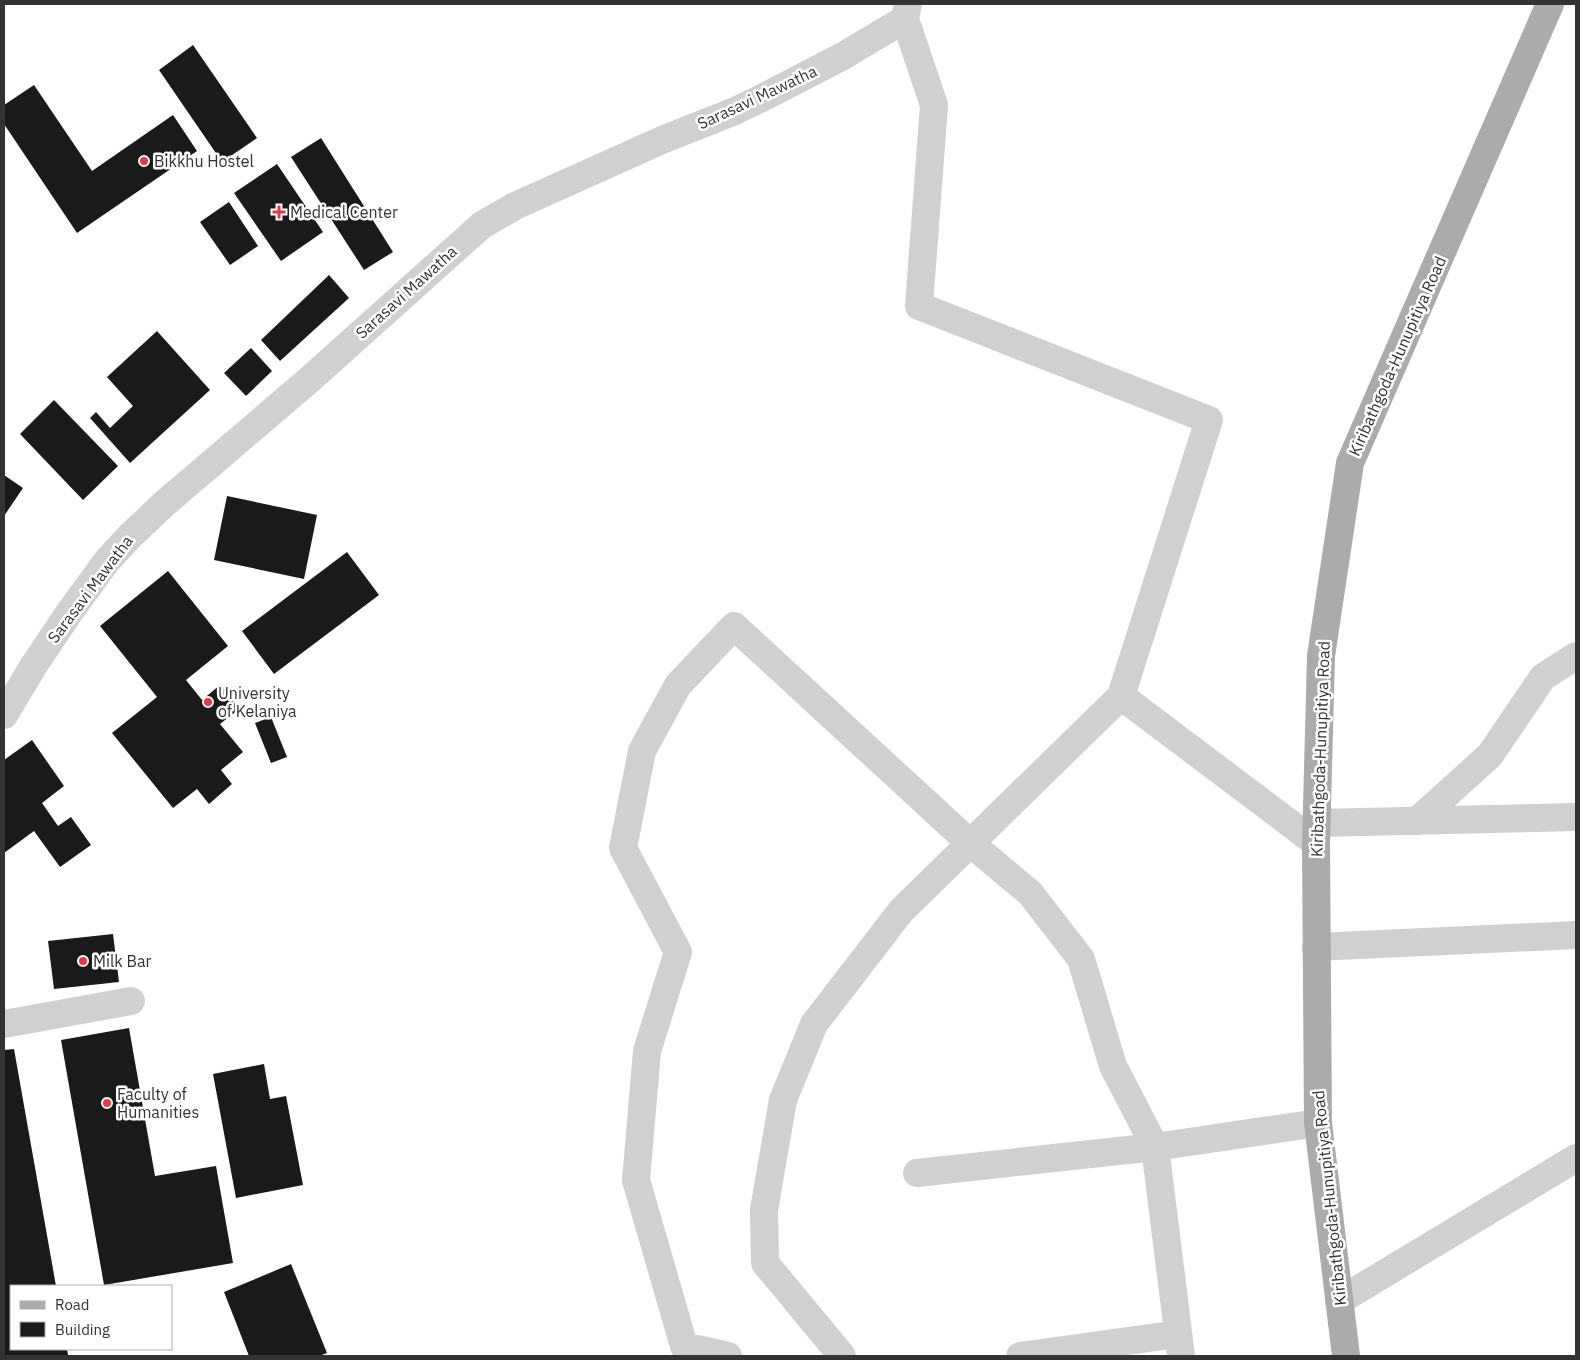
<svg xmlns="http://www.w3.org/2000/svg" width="1580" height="1360" font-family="'IBM Plex Sans',sans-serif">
	<rect width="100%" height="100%" fill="#fff"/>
	<!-- building -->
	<path fill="#1a1a1a" d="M193 45 257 138 222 162 159 70Z
		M34 85 92 171 173 115 197 151 77 233 4 124V105Z
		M321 138 393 252 364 270 291 157Z
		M277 164 323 232 281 261 234 193Z
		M229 202 258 246 230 265 200 222Z
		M329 275 349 298 280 361 261 340Z
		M157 331 210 390 130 463 90 418 96 412 110 428 133 406 107 377Z
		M251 348 272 371 246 396 224 373Z
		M54 400 118 466 83 500 20 434Z
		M4 475 23 488 4 516Z
		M227 496 317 515 304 579 214 560Z
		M347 552 379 595 274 674 242 631Z
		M168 571 228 646 186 680 202 700 220 685 239 709 220 724 243 752 221 770 232 784 209 804 197 789 173 808 112 733 157 697 100 626Z
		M271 717 287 757 271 763 255 723Z
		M32 740 64 786 42 803 58 826 71 817 91 845 60 867 34 831 4 853V760Z
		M113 934 119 982 54 989 48 941Z
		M129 1028 155 1176 216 1166 233 1263 104 1285 61 1040Z
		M14 1049 56 1286H11V1349H67L68 1355 62 1356H4V1050Z
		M264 1064 270 1099 286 1096 303 1185 236 1198 213 1074Z
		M291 1264 327 1353 319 1356H249L224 1292Z"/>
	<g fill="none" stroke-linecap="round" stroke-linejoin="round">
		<!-- minor -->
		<path stroke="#d0d0d0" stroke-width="28" d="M905 19 934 105 919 306 1209 420 1121 696 1316 843
			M4 715 34 665 71 610 107 561 130 536 164 504 309 380 482 225 515 206 662 140 735 111 760 99 843 56 905 19 908 4
			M1417 821 1490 755 1543 677 1576 656
			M1317 823 1576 817
			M1316 947 1576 935
			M4 1024 131 1001
			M917 1173 1155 1147 1318 1123
			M1339 1301 1576 1158
			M728 1356 684 1346 636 1180 647 1051 678 952 623 848 642 751 678 685 734 626 970 843 1030 893 1081 959 1113 1066 1155 1147 1181 1356
			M842 1356 765 1263 764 1210 783 1100 814 1024 901 911 1121 696
			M1020 1356 1178 1334"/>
		<!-- major -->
		<path stroke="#ababab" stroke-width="28" d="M1346 1356 1318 1123 1316 843 1321 656 1350 463 1550 4"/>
	</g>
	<!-- markers -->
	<g fill="#e63946" stroke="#fff" stroke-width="2">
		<circle cx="144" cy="161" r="5"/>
		<path d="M276.5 204.5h5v5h5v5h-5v5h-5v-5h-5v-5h5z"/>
		<circle cx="208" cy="702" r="5"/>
		<circle cx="83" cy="961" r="5"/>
		<circle cx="107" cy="1103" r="5"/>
	</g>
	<g text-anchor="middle" stroke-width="5" stroke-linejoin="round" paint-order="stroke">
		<!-- street labels -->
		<g font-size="16" fill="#333" stroke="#fff">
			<text transform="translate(757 97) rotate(-25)" y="6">Sarasavi Mawatha</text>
			<text transform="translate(406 292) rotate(-42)" y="6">Sarasavi Mawatha</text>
			<text transform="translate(1397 356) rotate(-66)" y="6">Kiribathgoda-Hunupitiya Road</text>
			<text transform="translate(90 589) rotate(-53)" y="6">Sarasavi Mawatha</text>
			<text transform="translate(1320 749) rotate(-88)" y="6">Kiribathgoda-Hunupitiya Road</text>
			<text transform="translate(1329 1198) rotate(-96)" y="6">Kiribathgoda-Hunupitiya Road</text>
		</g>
		<!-- poi labels -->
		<g font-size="16" fill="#333" stroke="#fff" text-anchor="start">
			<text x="154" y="167">Bikkhu Hostel</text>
			<text x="290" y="218">Medical Center</text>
			<text x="218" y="699">University<tspan x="218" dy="18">of Kelaniya</tspan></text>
			<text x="93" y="967">Milk Bar</text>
			<text x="117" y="1100">Faculty of<tspan x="117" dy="18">Humanities</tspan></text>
		</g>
	</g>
	<!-- border -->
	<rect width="1580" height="1360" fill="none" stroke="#333333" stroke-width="10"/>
	<!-- legend -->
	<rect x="10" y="1285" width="162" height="65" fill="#ffffff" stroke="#adadad"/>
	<rect x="20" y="1301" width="25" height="8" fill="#ababab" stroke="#adadad"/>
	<text x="55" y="1310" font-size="15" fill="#333333">Road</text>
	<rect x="20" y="1322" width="25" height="15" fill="#1a1a1a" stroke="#adadad"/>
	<text x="55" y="1335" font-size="15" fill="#333333">Building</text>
</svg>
